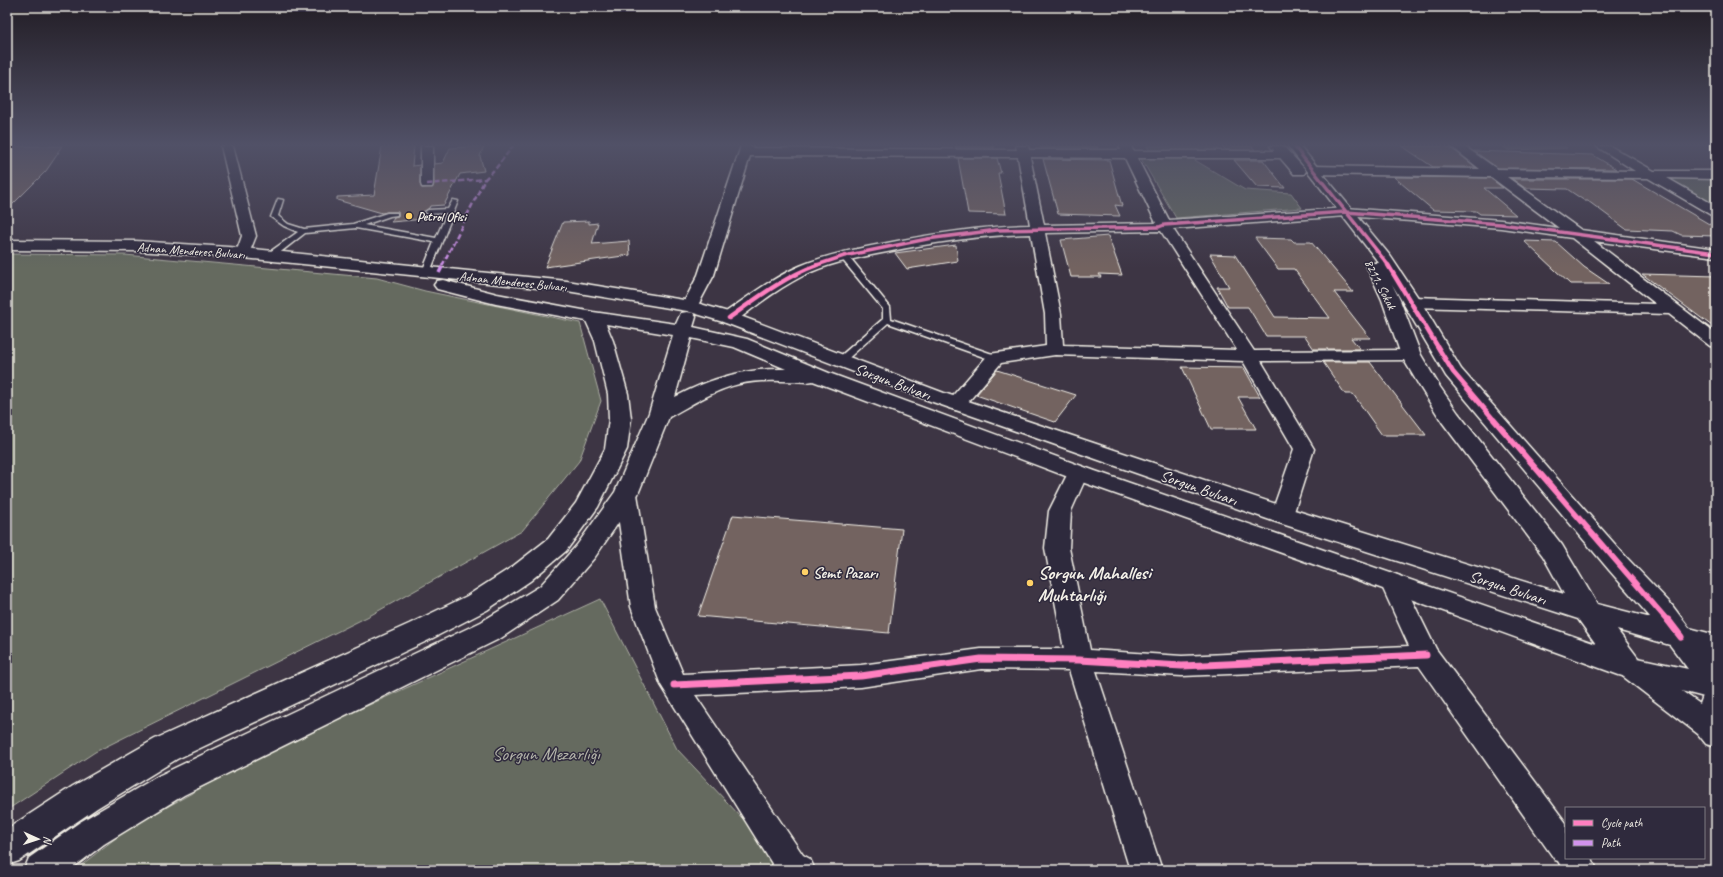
<svg xmlns="http://www.w3.org/2000/svg" width="1723" height="877" font-family="Caveat,sans-serif">
	<rect width="100%" height="100%" fill="#3d3544"/>
	<filter id="ink" filterUnits="userSpaceOnUse"><feTurbulence type="fractalNoise" baseFrequency=".025" numOctaves="2"/><feDisplacementMap in="SourceGraphic" scale="8" xChannelSelector="R" yChannelSelector="G"/><feConvolveMatrix kernelMatrix="1 2 1 2 8 2 1 2 1" color-interpolation-filters="sRGB"/></filter>
	<g filter="url(#ink)">
		<!-- green -->
		<path fill="#656b5e" stroke="#acaea3" d="M1147 146H1215L1219 150H1149Z
			M1503 146H1563L1567 148 1508 150Z
			M1140 157 1193 159 1245 190 1291 193 1302 208 1176 218Z
			M1666 177H1716V206Z
			M7 254 125 255 377 278 425 291 580 323 601 401 579 461 522 531 371 615 95 752 7 810Z
			M600 599 677 749 791 870H75L126 830 260 755Z"/>
		<!-- building -->
		<path fill="#736360" stroke="#f4f1e8" d="M7 146H62L57 153 59 152 46 171 7 210Z
			M382 146H414L412 166 420 165V184L422 188 433 187 434 164 443 163 450 148 484 146 480 156 484 171 460 174 444 205 430 206 429 208 424 212 427 215 425 219 391 222 394 217 398 216V212H387L382 213 337 200V197L374 195Z
			M955 146H994V148H956Z
			M1040 146H1097L1098 148H1041Z
			M1222 146H1252L1255 150H1226Z
			M1402 146H1445L1455 151 1476 167H1433Z
			M1474 151 1593 155 1616 169 1497 168Z
			M958 158H997L1001 173H998L1006 214 968 213Z
			M1043 159 1109 160 1122 206 1115 205 1120 216 1058 214Z
			M1234 160H1263L1285 188 1257 187Z
			M1394 177 1490 178 1503 188H1484L1516 215 1480 214 1476 211 1433 210Z
			M1512 179H1632L1716 228V236L1681 235 1673 231 1626 229 1588 201H1585L1567 189 1525 188Z
			M589 221V224L598 223 592 244 629 241 630 255 545 267 563 222Z
			M1108 236 1122 275 1099 274 1101 277H1071L1061 240Z
			M1255 238 1291 239 1294 242H1311L1353 292H1334L1370 338H1351L1360 349H1314L1305 336H1266L1248 307H1228L1217 287H1229L1210 254 1235 255 1275 317 1330 318 1294 269H1278Z
			M1524 241 1556 242 1584 267 1609 284H1570Z
			M956 245 958 261 907 269 895 253Z
			M1642 274 1716 276V329Z
			M1323 362H1370L1426 435H1382L1353 394H1345Z
			M1182 367 1244 368 1260 397H1238L1256 429H1211Z
			M997 370 1076 395 1055 422 976 395Z
			M733 515 902 529 889 633 698 616Z"/>
		<g fill="none" stroke-linecap="round" stroke-linejoin="round">
			<!-- lane casing -->
			<g stroke="#f4f1e8" stroke-width="3">
				<path id="lane" d="M278 199 283 200 278 216 288 224 304 229 353 224 387 213H397V215L390 216 364 225 436 238 447 213 428 214 425 212 428 210 448 209 453 200 458 201 430 272 426 274 422 272 434 242 356 228 305 233 273 258H267V254L298 232 284 226 271 217Z
					M841 254H847L890 307 891 319 998 356 999 358 995 361 992 360 888 323 843 363H837L836 361 837 359 883 319V309L841 258Z"/>
			</g>
			<!-- street casing -->
			<g stroke="#f4f1e8" stroke-width="3">
				<path id="street" d="M221 146H233L256 236 248 256 243 257 238 256 236 253 242 236Z
					M421 146H433V184L432 187H422L421 184Z
					M741 146H753L752 148 1017 150 1016 146H1028L1029 150H1121L1119 146H1131L1133 151H1284L1288 152 1290 155 1288 158H1137L1169 220 1346 208 1501 220 1559 228 1491 177 1313 174 1309 173 1307 170 1309 167 1313 166 1480 169 1451 146H1464L1497 169 1635 171 1596 146H1610L1654 171H1716V179L1667 178 1716 206V216L1711 215 1648 178 1507 177 1581 230 1716 249V257L1594 241 1716 334V347L1710 346 1669 314 1412 307 1406 305 1404 302 1406 299 1412 297 1656 304 1572 238 1501 228 1346 216 1173 229 1254 351 1411 350 1417 351 1420 355 1417 359 1411 360 1261 361 1314 449 1293 515 1290 520 1282 522 1274 520 1271 515 1294 449 1243 361 1055 355 1001 363 963 408 956 410 949 408 946 404 949 400 989 354 1046 346 1045 314 1031 234C982 235 935 242 887 252 861 257 835 262 811 272 783 285 759 303 735 322L729 323 723 322 721 318 723 314C748 297 772 278 800 266 826 255 855 249 882 244 931 234 980 226 1030 225L1018 157 750 156 714 275 696 309 690 311 684 309 682 306 698 275ZM1030 157 1125 158 1156 223 1044 225ZM1161 231 1237 350 1063 345 1061 314 1045 233Z
					M1078 466 1085 468 1088 473 1071 511 1069 548 1090 650 1182 656 1409 646 1380 582 1384 576 1392 573 1400 576 1436 649 1566 823V858H1592L1597 870H1563L1558 861 1555 860 1419 666 1182 676 1096 671 1162 870H1130L1069 670 981 669 861 687 695 695 803 855 810 859 815 870H776L661 685 631 607 615 494 618 489 626 487 634 489 637 494 655 607 683 674 861 665 981 649H1064L1045 548 1049 511 1068 473 1071 468Z
					M1629 656 1638 660 1700 704 1706 687 1716 684V747L1706 744 1698 734 1620 674 1616 667 1620 660Z"/>
			</g>
			<!-- secondary casing -->
			<g stroke="#f4f1e8" stroke-width="3">
				<path id="secondary" d="M1270 146H1283L1304 168 1306 171 1304 174H1294Z
					M1288 146H1300L1391 257 1421 302 1461 369 1627 558 1671 604 1689 628 1716 635V657L1710 655 1716 664V700L1619 675 1383 589 1079 481 813 381 807 382C785 381 761 379 739 384 714 390 691 405 669 417L638 494 595 557 558 600 501 638 184 795 104 844 70 870H24L29 858 80 822 160 775 481 622 540 586 577 545 615 492 649 413 673 335 606 324 613 341 628 394 631 419 627 449 598 507 566 551 530 581 487 610 429 640 177 759 97 808 19 861 7 865V829L73 786 155 739 409 624 467 596 512 567 548 539 576 503 605 449 609 419 608 394 595 341 586 321 496 304 437 289 434 285 437 281 443 280 497 294 593 312 676 324 681 313 687 312 693 313 696 317 693 327 747 339 829 373 1095 471 1596 644 1578 619 1273 521 930 401 723 322 687 311 567 291 243 258 136 251 7 250V240L136 241 243 248 567 281 690 301 735 314 944 393 1291 509 1564 594 1543 556 1442 422 1420 387 1401 355 1382 300 1367 267 1369 263H1379ZM1392 284 1446 376 1609 570 1651 618 1597 604 1562 545 1458 413 1440 387 1421 355 1400 300ZM691 338 734 347 786 369C745 368 711 378 675 397ZM1617 630 1670 645 1688 669 1638 658Z"/>
			</g>
			<!-- lane -->
			<use href="#lane" fill="#2f2a3d" fill-rule="evenodd"/>
			<!-- street -->
			<use href="#street" fill="#2f2a3d" fill-rule="evenodd"/>
			<!-- secondary -->
			<use href="#secondary" fill="#2f2a3d" fill-rule="evenodd"/>
			<!-- quiet-far1 -->
			<path stroke="#d193ec" stroke-width="2.5" stroke-dasharray="5.5 2.5" stroke-linecap="butt" d="M427 184 485 179
				M442 266 485 179 496 168 513 146"/>
			<!-- quiet -->
			<path stroke="#d193ec" stroke-width="3.5" stroke-dasharray="7 3.5" stroke-linecap="butt" d="M439 273 443 265"/>
			<!-- cycleway-far3 casing -->
			<g stroke="#2f2a3d" stroke-width="5">
				<path id="cycleway-far3" d="M1294 146 1389 266
					M814 266 844 256 927 239 997 230 1159 227 1164 225 1346 212 1501 224 1716 253"/>
			</g>
			<!-- cycleway-far2 casing -->
			<g stroke="#2f2a3d" stroke-width="6">
				<path id="cycleway-far2" d="M1388 265 1453 372 1495 421
					M729 318C757 298 784 277 817 265"/>
			</g>
			<!-- cycleway-far1 casing -->
			<g stroke="#2f2a3d" stroke-width="8">
				<path id="cycleway-far1" d="M1494 420 1668 621"/>
			</g>
			<!-- cycleway casing -->
			<g stroke="#2f2a3d" stroke-width="10">
				<path id="cycleway" d="M1668 620 1681 637
					M674 685 861 676 981 659 1079 660 1182 666 1426 655"/>
			</g>
			<!-- cycleway-far3 -->
			<use href="#cycleway-far3" stroke="#ff80c0" stroke-width="3.5"/>
			<!-- cycleway-far2 -->
			<use href="#cycleway-far2" stroke="#ff80c0" stroke-width="4.5"/>
			<!-- cycleway-far1 -->
			<use href="#cycleway-far1" stroke="#ff80c0" stroke-width="5.5"/>
			<!-- cycleway -->
			<use href="#cycleway" stroke="#ff80c0" stroke-width="7"/>
		</g>
	</g>
	<!-- sky -->
	<linearGradient id="sky" x2="0" y2="1"><stop stop-color="#221d25"/><stop offset="0.54" stop-color="#515167"/><stop offset="1" stop-color="#515167" stop-opacity="0"/></linearGradient>
	<rect width="1723" height="268" fill="url(#sky)"/>
	<!-- markers -->
	<g fill="#ffd166" stroke="#2f2a3d" stroke-width="1.5">
		<circle cx="409" cy="216" r="4"/>
		<circle cx="805" cy="572" r="4"/>
		<circle cx="1030" cy="583" r="4"/>
	</g>
	<g text-anchor="middle" stroke-width="3" stroke-linejoin="round" paint-order="stroke">
		<!-- far-poi labels -->
		<g font-size="13" font-weight="bold" fill="#f4f1e8" stroke="#2f2a3d" text-anchor="start">
			<text x="417" y="221">Petrol Ofisi</text>
		</g>
		<!-- far-street labels -->
		<g font-size="13" fill="#f4f1e8" stroke="#2f2a3d">
			<text transform="translate(191 250) rotate(4)" y="5">Adnan Menderes Bulvarı</text>
			<text transform="translate(513 281) rotate(6)" y="5">Adnan Menderes Bulvarı</text>
			<text transform="translate(1381 284) rotate(63)" y="5">8211. Sokak</text>
		</g>
		<!-- street labels -->
		<g font-size="16" fill="#f4f1e8" stroke="#2f2a3d">
			<text transform="translate(893 381) rotate(20)" y="6">Sorgun Bulvarı</text>
			<text transform="translate(1199 487) rotate(19)" y="6">Sorgun Bulvarı</text>
			<text transform="translate(1508 587) rotate(18)" y="6">Sorgun Bulvarı</text>
		</g>
		<!-- poi labels -->
		<g font-size="16" font-weight="bold" fill="#f4f1e8" stroke="#2f2a3d" text-anchor="start">
			<text x="813" y="578">Semt Pazarı</text>
		</g>
		<!-- near-poi labels -->
		<g font-size="19" font-weight="bold" fill="#f4f1e8" stroke="#2f2a3d" text-anchor="start">
			<text x="1038" y="579">Sorgun Mahallesi<tspan x="1038" dy="22">Muhtarlığı</tspan></text>
		</g>
		<!-- near-park labels -->
		<g font-size="19" fill="#b4b5aa" stroke="#2f2a3d">
			<text x="546" y="760">Sorgun Mezarlığı</text>
		</g>
	</g>
	<!-- margin -->
	<rect width="1723" height="877" fill="none" stroke="#2f2a3d" stroke-width="24"/>
	<rect x="12" y="12" width="1699" height="853" fill="none" stroke="#f4f1e8" stroke-width="1.5" filter="url(#ink)"/>
	<!-- legend -->
	<rect x="1565" y="807" width="140" height="52" fill="#2f2a3d" stroke="#7e7a81"/>
	<rect x="1573" y="820" width="20" height="6" fill="#ff80c0" stroke="#7e7a81"/>
	<text x="1601" y="827" font-size="12" fill="#f4f1e8">Cycle path</text>
	<rect x="1573" y="840" width="20" height="6" fill="#d193ec" stroke="#7e7a81"/>
	<text x="1601" y="847" font-size="12" fill="#f4f1e8">Path</text>
	<!-- north arrow -->
	<g transform="translate(38 839) rotate(93)" stroke="#2f2a3d" stroke-width="3" paint-order="stroke">
	<path d="M0-3L7 15L0 10L-7 15Z" fill="#f4f1e8"/>
	<text y="-6" font-size="11" font-weight="bold" text-anchor="middle" fill="#f4f1e8">N</text>
	</g>
</svg>
